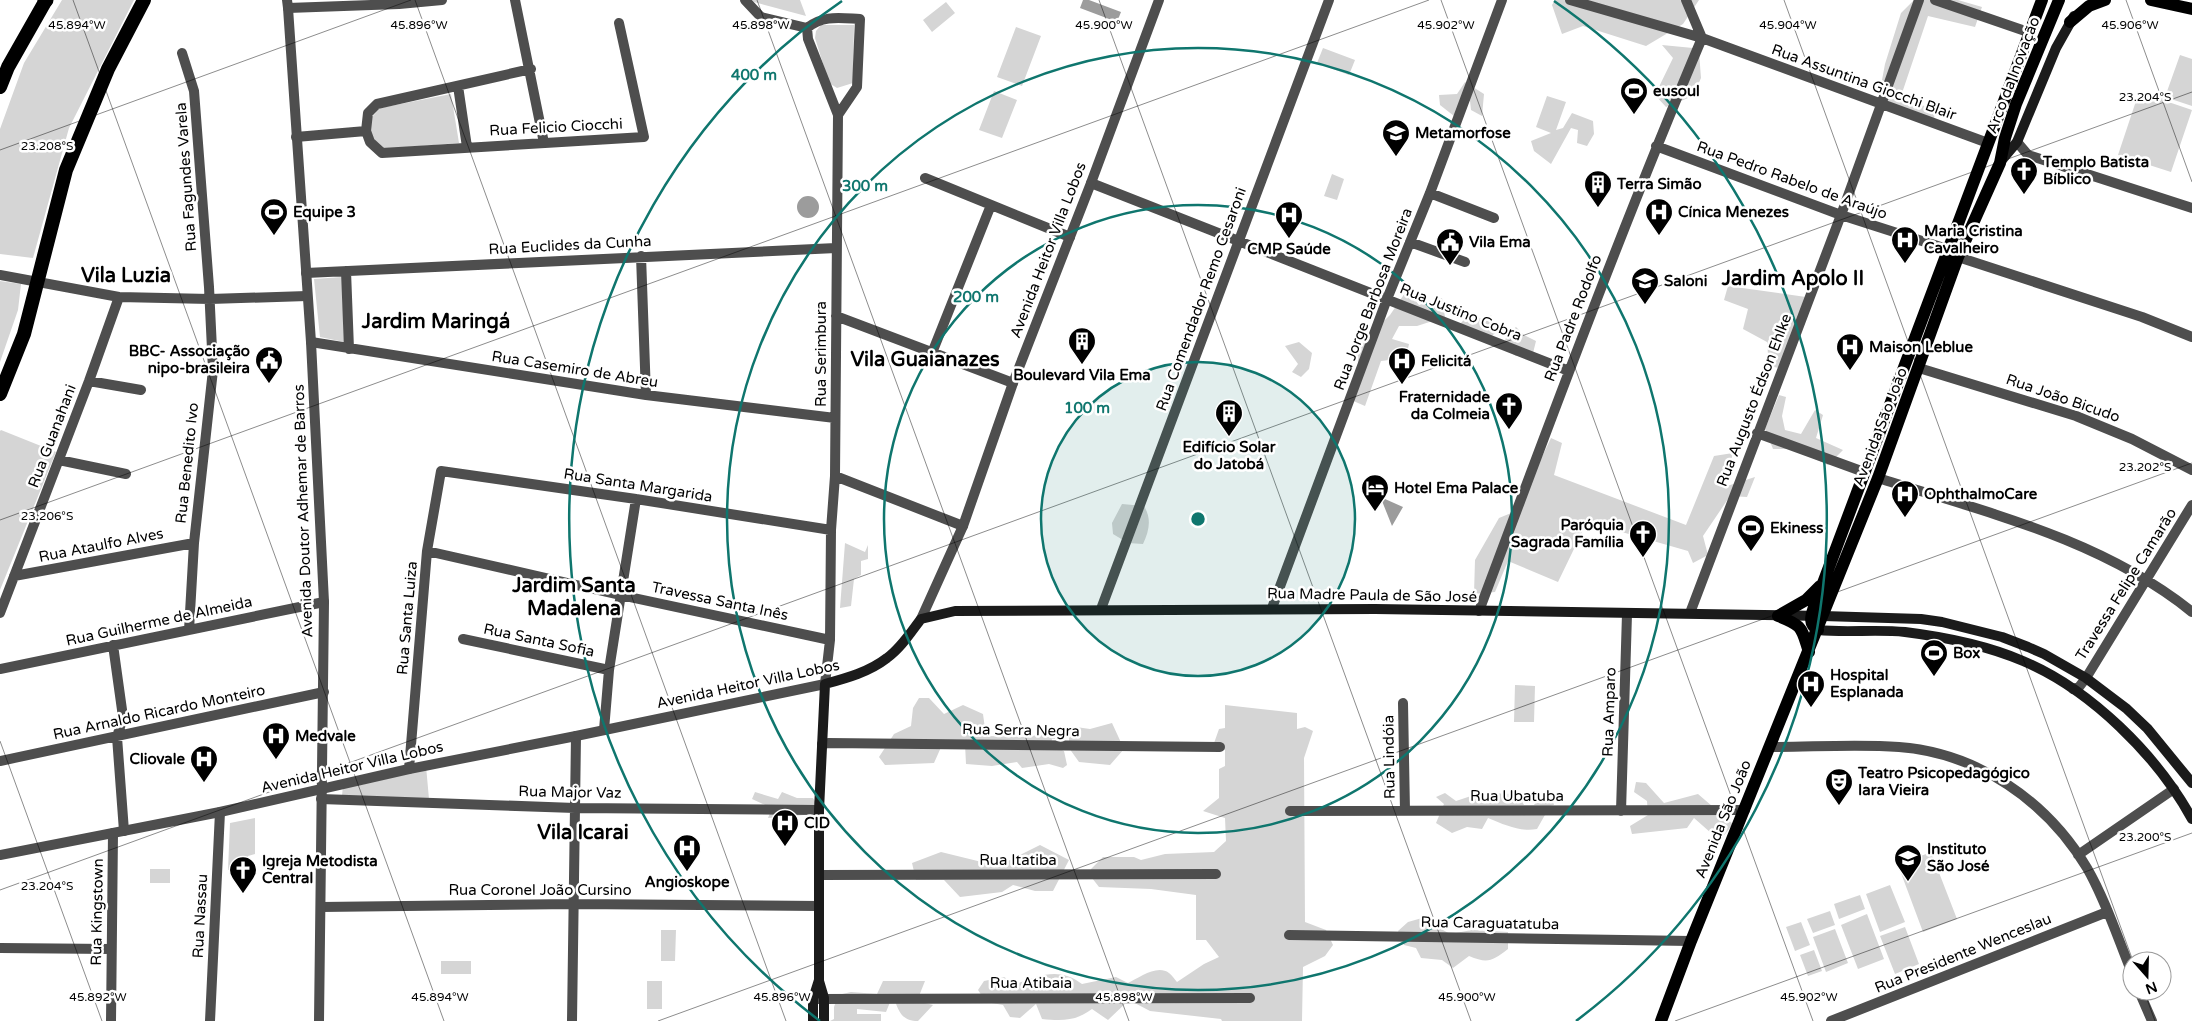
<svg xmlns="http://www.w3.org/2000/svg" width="2192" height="1021" font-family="'Varela Round',sans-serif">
	<rect width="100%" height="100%" fill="#fff"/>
	<!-- green -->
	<path fill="#d5d5d5" d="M62 0H134L69 128 33 258 0 254V129L24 63Z
		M752 0H800L806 16 754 2Z
		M1555 0H1699L1683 24 1646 46 1583 26 1562 34 1552 5Z
		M1914 0H1958L1982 7 1975 27 1928 16 1900 99 1935 109 1934 121 1905 110 1879 96 1885 64 1901 13Z
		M946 2 955 13 932 32 923 20Z
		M821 25H854L853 83 837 88 829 83 815 38 816 31Z
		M1016 27 1041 36 1022 86 997 77Z
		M1662 45 1693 48 1699 52 1701 78 1693 96 1666 107 1655 95 1673 58Z
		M1323 48 1355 60 1349 75 1317 63Z
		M2180 55 2192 59V106L2165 97Z
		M1465 82 1484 94 1482 116 1471 110 1470 101H1463L1454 116 1440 105 1439 95 1457 94Z
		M994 91 1017 100 1002 138 979 130Z
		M2139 92 2192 110 2171 172 2118 155Z
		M451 94 459 143 383 149 373 140 370 130 372 117 380 108Z
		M1547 96 1566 102 1556 130 1563 128 1572 113 1593 121 1594 134 1587 146 1577 143 1578 130 1571 128 1551 164 1534 151 1531 141 1551 133 1536 127Z
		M1332 174 1344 179 1337 200 1324 196Z
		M342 277 344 342 320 337 314 279Z
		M0 281 21 284 18 310 0 362Z
		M1728 286 1806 297 1779 368 1769 366 1767 342 1743 329 1748 309 1724 300Z
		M1407 290 1419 305 1442 298 1445 317 1417 326H1399L1392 339 1409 344 1406 358 1381 361 1365 406 1351 400 1361 375 1355 349 1390 315Z
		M1468 315 1483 319 1491 315 1498 330 1490 338 1463 334 1461 323Z
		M1516 327 1524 335 1536 341 1533 353 1516 356 1503 348 1507 334Z
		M1299 342 1312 353 1309 369 1301 377 1292 372 1298 364 1285 346Z
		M1779 395 1786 397 1782 416 1785 430 1801 434 1815 410 1823 415 1816 438 1843 450 1828 465 1793 449H1773L1765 429Z
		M1 430 56 452 0 590V431Z
		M1551 438 1562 443 1554 475 1686 525 1714 456 1733 453 1724 487 1755 477 1747 497 1730 496 1703 536 1708 555 1693 563 1688 551 1587 522 1558 582 1508 561 1495 592 1474 594 1475 560 1499 518 1516 511Z
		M1122 504 1144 506C1152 519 1149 531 1143 544L1128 543 1113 534 1112 523Z
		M845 543 865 552 868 545V559L861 561V575L854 579 851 606 840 608Z
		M1515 685 1535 686 1534 722H1514Z
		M919 698H929L944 714 963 705 983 714 986 736 1028 737 1059 730 1062 739H1052L1051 745 1064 751 1067 765 1063 768 1049 764 1022 768 1017 762 992 766 966 764 965 744 942 745 934 763 885 765 879 757 894 734 911 726 913 708Z
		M1225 705 1297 713V729L1305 727 1313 731 1304 758 1305 922 1326 930 1333 945 1325 956 1303 967 1302 1021H1222L1221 1019 1150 1011 1129 1000 1108 1020 1092 1009C1076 1021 1063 1021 1042 1019L1036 1004 1020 1018 1010 1017 1003 1005 986 1002 978 990 984 981 1004 977 1016 984C1041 975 1059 967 1082 984L1116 977 1128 983C1139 978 1157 964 1169 973 1172 975 1175 980 1177 982L1204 964 1219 957 1206 940H1196V895L1151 889 1099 887 1092 878 1091 869 1103 857H1134L1141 860 1165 854 1214 852 1226 841 1225 818 1203 811 1219 798V769L1225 766V750L1213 746 1219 729 1225 728Z
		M1112 723 1124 749 1110 765 1079 762 1069 748V726L1090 729Z
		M426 766 429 799 342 796 343 785Z
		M1636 782 1646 783 1664 803 1698 794 1733 824 1718 843 1711 833 1694 818 1687 828 1632 834 1630 826 1648 815 1647 801 1634 792Z
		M755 792 778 799 782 792 797 798H813L816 803 804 815 768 818 772 808 752 799Z
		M1445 793 1456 801 1480 793 1518 794 1524 805H1534L1540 797H1551L1554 805 1550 806 1537 829C1520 832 1505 825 1488 818L1482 829 1467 827 1452 833 1436 823 1444 804 1436 797Z
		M255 818V854L248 856 249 869 228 870 230 823Z
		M1040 845 1069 860 1053 891H1035L1013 885 1002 892 960 897 944 880H916L912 863 941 852 998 866Z
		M1931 852 1957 919 1923 932 1898 865Z
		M150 869H170V883H150Z
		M1890 885 1905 922 1880 932 1866 894Z
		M1860 895 1865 909 1839 919 1834 904Z
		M1830 911 1835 925 1813 933 1807 919Z
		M1867 914 1884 959 1858 969 1841 925Z
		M1422 918 1450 934 1472 930 1508 932V949C1492 961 1488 964 1469 956L1453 968 1442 960 1421 958 1416 948 1404 945 1398 931 1408 922Z
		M1801 922 1810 945 1795 951 1786 927Z
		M1905 927 1919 964 1895 974 1880 936Z
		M1835 929 1848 963 1826 972 1813 937Z
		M661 930H676L675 961H661Z
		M1814 950 1822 971 1808 976 1800 955Z
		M441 961H471V974H441Z
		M647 981H662V1009H647Z
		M883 981H925L917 1001 933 1005 918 1021C900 1021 898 1009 893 995L886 1012 857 1009V1014H881V1021H830L834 1019V1007L838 995 851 992 877 994Z"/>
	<!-- water -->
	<path fill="#9c9c9c" d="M1083 0H1089L1121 12 1117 22 1080 8Z
		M797 207a11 11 0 1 1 22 0a11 11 0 1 1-22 0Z
		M1385 499 1403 507 1392 526 1382 501Z"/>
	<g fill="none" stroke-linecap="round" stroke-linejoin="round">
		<!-- minor -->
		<path stroke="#4e4e4e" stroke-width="10" d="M287 0 288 8 399 4 442 0
			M515 0 544 143
			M745 0 761 17 807 28
			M1570 0 1702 38 1988 143
			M1686 0 1702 38
			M1935 0 2031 33
			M807 28 808 39 838 115 835 476 831 530 830 640 825 684
			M807 28C823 15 839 18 860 19L857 87 838 115
			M182 53 194 91 209 287 213 370 194 543 189 630
			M531 69 377 104 368 113 366 131 370 142 382 153 644 137 619 23
			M458 86 467 147
			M296 137 366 131
			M2017 142 2028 155 2192 208
			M1656 146 1841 215 1947 249
			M925 178 1070 237
			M1091 183 1569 371
			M1430 193 1494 218
			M1410 242 1465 262
			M641 256 646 395
			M1958 257 2142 317 2192 337
			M346 271 349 349
			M306 273 836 248
			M0 275 119 297 210 299 307 296
			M836 316 1013 383
			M311 342 646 395 835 418
			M932 353 991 205
			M1919 368 2076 416 2132 439 2192 470
			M89 381 141 390
			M1757 433 1864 472
			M59 460 126 474
			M835 476 963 526
			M1878 478C1986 512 2103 540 2192 612
			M427 551 620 595 830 640
			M14 576 194 543
			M1272 608 1387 299 1430 193 1502 0
			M1101 609 1329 0
			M1479 611C1551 419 1622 227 1702 38
			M0 613 89 381 119 297
			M1690 613 1841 215 1919 0
			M463 639 609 670
			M113 645 123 717 117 737 124 831
			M0 669 324 602
			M2073 689 2079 687 2086 678 2192 505
			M1403 703 1405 811
			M604 730 609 670 636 499
			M822 744 829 743 1220 747
			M1770 747C1813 747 1857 744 1899 747 1978 753 2047 801 2087 868 2106 901 2118 939 2132 973
			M0 761 324 692
			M409 769 427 551 441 471 636 499 831 530
			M321 799 575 808 819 810
			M1290 811 1745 810
			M1621 811 1627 614
			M2078 855 2174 789
			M819 875 1216 874
			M321 907 574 904 819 906
			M1289 935 1691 941
			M0 948 111 949
			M2139 991 2152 1021
			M817 999 1250 998
			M111 1021 113 833
			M210 1021 220 812
			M572 1021 576 736
			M1831 1021 2107 912"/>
		<!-- tertiary -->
		<path stroke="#4e4e4e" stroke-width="10" d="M288 8 311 342 324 602 319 1021
			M921 619 963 526 1013 383 1091 183 1159 0
			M0 855 220 812 409 769 576 736 825 684"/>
		<!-- secondary -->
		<path stroke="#1b1b1b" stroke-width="10" d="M2001 161 2017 142 2056 48 2074 16
			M1818 630C1847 633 1876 629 1905 632 1945 637 1986 645 2023 661 2090 689 2157 755 2192 819
			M819 981 824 998V1021
			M813 1021V999L819 980V810L825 684C847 678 869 672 887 658 901 648 911 632 921 619L955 611 1375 609 1823 616 1921 619 1942 622 2002 637 2028 647 2044 654 2086 678 2127 709 2147 728 2192 783"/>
		<!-- primary -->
		<path stroke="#000" stroke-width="12" d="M2151 0 2192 9
			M2070 22 2089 6 2105 0
			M1778 616 1806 600 1820 586
			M1778 616C1804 626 1801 628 1809 652
			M1818 630C1808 624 1811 616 1814 607L2042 0
			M1661 1021 1691 941 1878 478 1958 257 2000 163 2005 138 2016 104 2059 0"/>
		<!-- trunk -->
		<path stroke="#000" stroke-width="14" d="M0 87 8 67 46 0
			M0 394 24 334 66 170 108 69 144 0"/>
		<!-- motorway -->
		<path stroke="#000" stroke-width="15" d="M45 0H46"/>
	</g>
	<!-- ticks -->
	<path fill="none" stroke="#000" stroke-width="1" stroke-opacity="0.45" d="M73 0 444 1021M415 0 786 1021M757 0 1129 1021M1099 0 1471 1021M1441 0 1813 1021M1784 0 2133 961M2126 0 2192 182M0 150 411 0M0 520 1429 0M0 741 102 1021M0 890 2192 92M2144 991 2155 1021M658 1021 2192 463M1675 1021 2192 833"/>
	<!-- distance rings -->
	<circle cx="1198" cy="519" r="157" fill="#0f766e" fill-opacity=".12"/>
	<g fill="none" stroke="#0f766e" stroke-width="2.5">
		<circle cx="1198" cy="519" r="157"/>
		<circle cx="1198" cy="519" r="314"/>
		<circle cx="1198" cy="519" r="471"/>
		<path d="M820 1021A628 628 0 0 1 842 1M1554 1A628 628 0 0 1 1576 1021"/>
	</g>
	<!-- icons -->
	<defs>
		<g id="stadium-pin" transform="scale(1.4375)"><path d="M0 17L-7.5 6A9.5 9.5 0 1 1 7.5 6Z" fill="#000" stroke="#fff"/><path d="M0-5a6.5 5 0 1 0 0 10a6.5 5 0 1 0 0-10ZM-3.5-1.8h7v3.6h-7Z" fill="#fff"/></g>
		<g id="school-pin" transform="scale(1.4375)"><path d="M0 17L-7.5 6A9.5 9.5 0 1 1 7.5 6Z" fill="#000" stroke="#fff"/><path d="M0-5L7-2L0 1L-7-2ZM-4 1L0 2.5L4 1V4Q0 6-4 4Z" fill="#fff"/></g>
		<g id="church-pin" transform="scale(1.4375)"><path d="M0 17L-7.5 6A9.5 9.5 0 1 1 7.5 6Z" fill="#000" stroke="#fff"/><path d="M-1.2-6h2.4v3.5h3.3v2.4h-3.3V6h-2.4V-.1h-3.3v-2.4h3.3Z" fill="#fff"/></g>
		<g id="building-pin" transform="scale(1.4375)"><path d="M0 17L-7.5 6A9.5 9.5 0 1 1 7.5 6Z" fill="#000" stroke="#fff"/><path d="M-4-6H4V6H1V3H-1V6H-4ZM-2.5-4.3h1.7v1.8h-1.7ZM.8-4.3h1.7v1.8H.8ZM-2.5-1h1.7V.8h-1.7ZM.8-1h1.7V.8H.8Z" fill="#fff"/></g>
		<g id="hospital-pin" transform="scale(1.4375)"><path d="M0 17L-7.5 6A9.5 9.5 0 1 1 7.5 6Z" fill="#000" stroke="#fff"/><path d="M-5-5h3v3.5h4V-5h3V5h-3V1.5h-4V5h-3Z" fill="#fff"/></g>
		<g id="civic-pin" transform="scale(1.4375)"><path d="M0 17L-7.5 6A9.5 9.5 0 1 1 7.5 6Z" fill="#000" stroke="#fff"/><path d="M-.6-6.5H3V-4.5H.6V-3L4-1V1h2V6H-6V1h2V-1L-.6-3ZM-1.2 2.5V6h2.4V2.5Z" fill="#fff"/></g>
		<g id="hotel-pin" transform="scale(1.4375)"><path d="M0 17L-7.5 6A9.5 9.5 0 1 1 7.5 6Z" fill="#000" stroke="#fff"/><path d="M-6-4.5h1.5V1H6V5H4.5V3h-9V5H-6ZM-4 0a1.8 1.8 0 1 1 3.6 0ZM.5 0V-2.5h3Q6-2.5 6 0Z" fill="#fff"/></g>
		<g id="theatre-pin" transform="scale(1.4375)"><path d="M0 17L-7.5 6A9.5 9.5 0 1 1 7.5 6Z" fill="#000" stroke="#fff"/><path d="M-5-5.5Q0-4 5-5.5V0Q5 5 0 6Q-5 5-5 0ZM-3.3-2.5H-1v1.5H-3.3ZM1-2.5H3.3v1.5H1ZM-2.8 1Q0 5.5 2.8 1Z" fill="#fff"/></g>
	</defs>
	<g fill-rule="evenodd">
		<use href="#stadium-pin" x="1634" y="91"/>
		<use href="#school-pin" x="1396" y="133"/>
		<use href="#church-pin" x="2024" y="171"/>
		<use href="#building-pin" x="1598" y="184"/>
		<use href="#stadium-pin" x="274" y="212"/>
		<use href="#hospital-pin" x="1659" y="212"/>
		<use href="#hospital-pin" x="1289" y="215"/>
		<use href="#hospital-pin" x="1905" y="240"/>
		<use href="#civic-pin" x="1450" y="242"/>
		<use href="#school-pin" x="1645" y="281"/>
		<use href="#building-pin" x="1082" y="341"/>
		<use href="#hospital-pin" x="1850" y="347"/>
		<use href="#civic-pin" x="269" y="360"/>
		<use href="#hospital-pin" x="1402" y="361"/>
		<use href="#church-pin" x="1509" y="406"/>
		<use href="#building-pin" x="1229" y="413"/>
		<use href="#hotel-pin" x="1375" y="488"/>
		<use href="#hospital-pin" x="1905" y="494"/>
		<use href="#stadium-pin" x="1751" y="528"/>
		<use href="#church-pin" x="1643" y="534"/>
		<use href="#stadium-pin" x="1934" y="653"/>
		<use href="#hospital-pin" x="1811" y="684"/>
		<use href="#hospital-pin" x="276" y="736"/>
		<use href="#hospital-pin" x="204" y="759"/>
		<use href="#theatre-pin" x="1839" y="782"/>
		<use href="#hospital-pin" x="785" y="823"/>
		<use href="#hospital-pin" x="687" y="848"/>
		<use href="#school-pin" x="1908" y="858"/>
		<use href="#church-pin" x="243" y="870"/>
	</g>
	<g text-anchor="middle" stroke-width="5" stroke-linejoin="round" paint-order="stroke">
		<!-- street labels -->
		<g font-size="15" fill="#000" stroke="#fff">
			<text transform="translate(2013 75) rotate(-69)" y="5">Arco da Inovação</text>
			<text transform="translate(1864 82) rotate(20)" y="5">Rua Assuntina Giocchi Blair</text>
			<text transform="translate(556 127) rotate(-3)" y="5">Rua Felicio Ciocchi</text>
			<text transform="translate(186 177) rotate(-94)" y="5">Rua Fagundes Varela</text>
			<text transform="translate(1792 180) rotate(20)" y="5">Rua Pedro Rabelo de Araújo</text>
			<text transform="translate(570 245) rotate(-3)" y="5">Rua Euclides da Cunha</text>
			<text transform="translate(1048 250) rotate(-69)" y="5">Avenida Heitor Villa Lobos</text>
			<text transform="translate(1201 299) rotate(-70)" y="5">Rua Comendador Remo Cesaroni</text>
			<text transform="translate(1373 299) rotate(-69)" y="5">Rua Jorge Barbosa Moreira</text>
			<text transform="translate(1461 312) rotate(22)" y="5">Rua Justino Cobra</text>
			<text transform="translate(1573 318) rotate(-69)" y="5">Rua Padre Rodolfo</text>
			<text transform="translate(821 354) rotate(-90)" y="5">Rua Serimbura</text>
			<text transform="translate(575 369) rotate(9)" y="5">Rua Casemiro de Abreu</text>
			<text transform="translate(2063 398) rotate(19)" y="5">Rua João Bicudo</text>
			<text transform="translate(1754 400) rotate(-69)" y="5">Rua Augusto Édson Ehlke</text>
			<text transform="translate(1880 427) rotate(-69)" y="5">Avenida São João</text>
			<text transform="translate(52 436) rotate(-69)" y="5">Rua Guanahani</text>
			<text transform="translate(187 463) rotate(-84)" y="5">Rua Benedito Ivo</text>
			<text transform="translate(638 485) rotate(9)" y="5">Rua Santa Margarida</text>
			<text transform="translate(303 511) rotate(-92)" y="5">Avenida Doutor Adhemar de Barros</text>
			<text transform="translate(101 545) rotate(-11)" y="5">Rua Ataulfo Alves</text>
			<text transform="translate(2126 584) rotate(-58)" y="5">Travessa Felipe Camarão</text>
			<text transform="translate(1372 595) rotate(1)" y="5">Rua Madre Paula de São José</text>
			<text transform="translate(720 601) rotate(12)" y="5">Travessa Santa Inês</text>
			<text transform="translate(407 618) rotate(-85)" y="5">Rua Santa Luiza</text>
			<text transform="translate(159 621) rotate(-12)" y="5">Rua Guilherme de Almeida</text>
			<text transform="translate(539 640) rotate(12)" y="5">Rua Santa Sofia</text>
			<text transform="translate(748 684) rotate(-12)" y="5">Avenida Heitor Villa Lobos</text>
			<text transform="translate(159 712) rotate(-12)" y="5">Rua Arnaldo Ricardo Monteiro</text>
			<text transform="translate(1609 712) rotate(-88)" y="5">Rua Amparo</text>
			<text transform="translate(1021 730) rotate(1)" y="5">Rua Serra Negra</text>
			<text transform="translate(1389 757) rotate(-91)" y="5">Rua Lindóia</text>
			<text transform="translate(352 767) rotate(-13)" y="5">Avenida Heitor Villa Lobos</text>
			<text transform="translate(570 792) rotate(1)" y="5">Rua Major Vaz</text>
			<text x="1517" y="801">Rua Ubatuba</text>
			<text transform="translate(1723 819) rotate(-68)" y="5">Avenida São João</text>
			<text x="1018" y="865">Rua Itatiba</text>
			<text x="540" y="895">Rua Coronel João Cursino</text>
			<text transform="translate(97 912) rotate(-89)" y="5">Rua Kingstown</text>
			<text transform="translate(200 916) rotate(-87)" y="5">Rua Nassau</text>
			<text transform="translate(1490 923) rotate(1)" y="5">Rua Caraguatatuba</text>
			<text transform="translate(1963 953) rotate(-22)" y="5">Rua Presidente Wenceslau</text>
			<text x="1031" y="988">Rua Atibaia</text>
		</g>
		<!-- poi labels -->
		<g font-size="15" font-weight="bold" fill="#000" stroke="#fff" text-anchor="start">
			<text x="1653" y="96">eusoul</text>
			<text x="1415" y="138">Metamorfose</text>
			<text x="2043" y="167">Templo Batista<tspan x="2043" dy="17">Bíblico</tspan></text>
			<text x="1617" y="189">Terra Simão</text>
			<text x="293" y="217">Equipe 3</text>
			<text x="1678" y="217">Cínica Menezes</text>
			<text x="1924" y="236">Maria Cristina<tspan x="1924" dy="17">Cavalheiro</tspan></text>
			<text x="1469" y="247">Vila Ema</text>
			<text x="1289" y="254" text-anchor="middle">CMP Saúde</text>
			<text x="1664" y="286">Saloni</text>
			<text x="1869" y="352">Maison Leblue</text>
			<text x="250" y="356" text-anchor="end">BBC- Associação<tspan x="250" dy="17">nipo-brasileira</tspan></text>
			<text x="1421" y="366">Felicitá</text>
			<text x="1082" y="380" text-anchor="middle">Boulevard Vila Ema</text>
			<text x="1490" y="402" text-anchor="end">Fraternidade<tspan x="1490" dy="17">da Colmeia</tspan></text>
			<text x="1229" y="452" text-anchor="middle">Edifício Solar<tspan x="1229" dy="17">do Jatobá</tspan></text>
			<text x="1394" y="493">Hotel Ema Palace</text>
			<text x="1924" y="499">OphthalmoCare</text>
			<text x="1624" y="530" text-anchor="end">Paróquia<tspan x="1624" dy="17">Sagrada Família</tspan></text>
			<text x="1770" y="533">Ekiness</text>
			<text x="1953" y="658">Box</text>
			<text x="1830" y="680">Hospital<tspan x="1830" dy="17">Esplanada</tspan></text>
			<text x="295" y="741">Medvale</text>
			<text x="185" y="764" text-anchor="end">Cliovale</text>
			<text x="1858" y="778">Teatro Psicopedagógico<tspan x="1858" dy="17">Iara Vieira</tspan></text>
			<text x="804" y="828">CID</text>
			<text x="1927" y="854">Instituto<tspan x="1927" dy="17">São José</tspan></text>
			<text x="262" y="866">Igreja Metodista<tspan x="262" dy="17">Central</tspan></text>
			<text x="687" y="887" text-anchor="middle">Angioskope</text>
		</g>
		<!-- district labels -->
		<g font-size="20" font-weight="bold" fill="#000" stroke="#fff">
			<text x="126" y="282">Vila Luzia</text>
			<text x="1793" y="285">Jardim Apolo II</text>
			<text x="436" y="328">Jardim Maringá</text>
			<text x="925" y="366">Vila Guaianazes</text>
			<text x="574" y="592">Jardim Santa<tspan x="574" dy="23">Madalena</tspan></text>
			<text x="583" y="839">Vila Icarai</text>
		</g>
	</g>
	<g font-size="12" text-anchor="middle" fill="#000" stroke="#fff" stroke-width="5" stroke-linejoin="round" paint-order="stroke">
		<text x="761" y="29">45.898°W</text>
		<text x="77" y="29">45.894°W</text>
		<text x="419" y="29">45.896°W</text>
		<text x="1104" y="29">45.900°W</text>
		<text x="1446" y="29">45.902°W</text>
		<text x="1788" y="29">45.904°W</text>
		<text x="2130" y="29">45.906°W</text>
		<text x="2145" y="101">23.204°S</text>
		<text x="47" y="150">23.208°S</text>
		<text x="2145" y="471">23.202°S</text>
		<text x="47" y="520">23.206°S</text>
		<text x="2145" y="841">23.200°S</text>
		<text x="47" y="890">23.204°S</text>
		<text x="98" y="1001">45.892°W</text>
		<text x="440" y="1001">45.894°W</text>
		<text x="782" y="1001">45.896°W</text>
		<text x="1124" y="1001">45.898°W</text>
		<text x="1467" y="1001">45.900°W</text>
		<text x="1809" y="1001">45.902°W</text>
	</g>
	<circle cx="1198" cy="519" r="8" fill="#0f766e" stroke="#fff" stroke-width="2.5"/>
	<g font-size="15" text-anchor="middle" font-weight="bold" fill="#0f766e" stroke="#fff" stroke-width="5" stroke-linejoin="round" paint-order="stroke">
		<text x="754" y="80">400 m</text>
		<text x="865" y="191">300 m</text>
		<text x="976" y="302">200 m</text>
		<text x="1087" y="413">100 m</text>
	</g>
	<!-- north arrow -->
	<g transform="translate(2147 976) rotate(160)"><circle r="24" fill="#ffffff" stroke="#999999"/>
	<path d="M0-4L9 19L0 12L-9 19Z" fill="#000000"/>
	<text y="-8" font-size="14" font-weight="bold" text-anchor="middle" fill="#000000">N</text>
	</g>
</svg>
